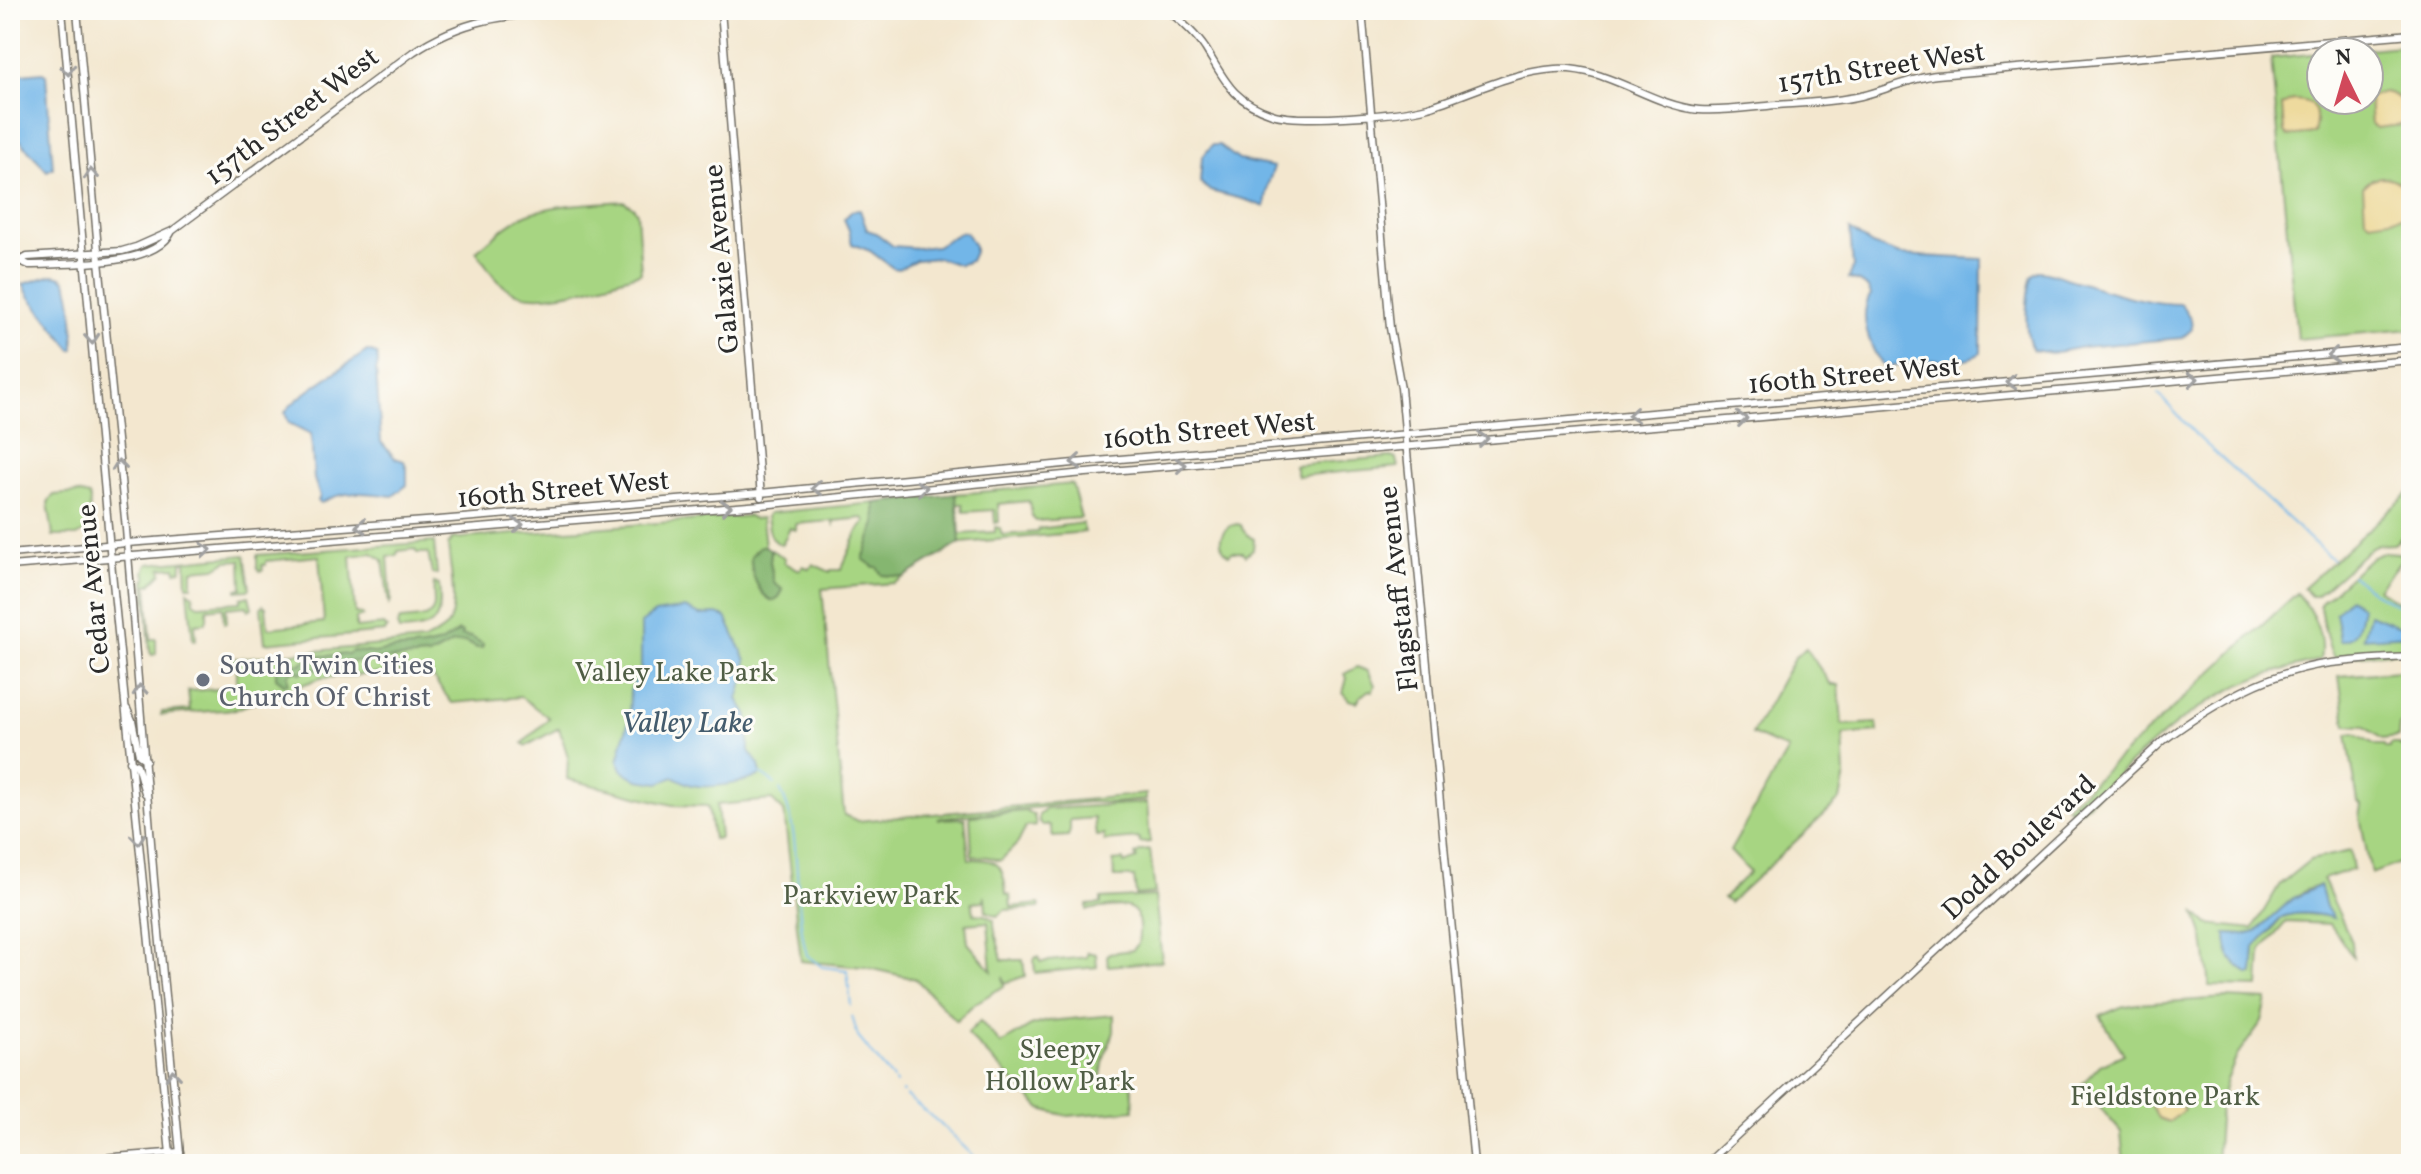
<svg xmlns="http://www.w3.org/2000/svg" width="2421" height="1174" font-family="Vollkorn,serif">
	<rect width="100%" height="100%" fill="#fdfcf7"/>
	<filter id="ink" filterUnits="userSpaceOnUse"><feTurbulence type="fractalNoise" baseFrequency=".0125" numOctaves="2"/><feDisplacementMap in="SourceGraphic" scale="16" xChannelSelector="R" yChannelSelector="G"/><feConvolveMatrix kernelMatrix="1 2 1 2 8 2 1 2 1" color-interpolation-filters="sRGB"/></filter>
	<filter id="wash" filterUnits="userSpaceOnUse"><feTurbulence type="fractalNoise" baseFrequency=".006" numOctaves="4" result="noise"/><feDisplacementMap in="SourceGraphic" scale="32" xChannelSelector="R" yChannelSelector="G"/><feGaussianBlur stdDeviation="1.8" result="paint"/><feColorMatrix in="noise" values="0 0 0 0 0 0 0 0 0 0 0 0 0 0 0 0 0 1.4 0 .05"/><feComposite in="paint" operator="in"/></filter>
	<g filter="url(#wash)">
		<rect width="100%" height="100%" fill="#f3e7cf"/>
		<!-- green -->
		<path fill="#a7d582" stroke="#698056" stroke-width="2" fill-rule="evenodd" d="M2411 45V329L2297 339 2271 58 2321 53V100H2369V52H2334Z
			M624 201 634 208 637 213 641 273C607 282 538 309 508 289 494 280 486 264 476 251 492 239 509 221 528 214 557 203 594 204 624 201Z
			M1391 457 1396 459 1398 467 1297 476 1294 465Z
			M1072 484 1081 518 1036 521 1032 517 1029 501 998 504 999 522 995 523 994 510 964 512 963 504H958L960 534 995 532V527L1000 528 1002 535 1037 532 1038 529 1082 523 1085 532 961 543 894 583 822 589 844 815 858 821 1146 794V800L1113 803 1089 802 938 818 939 819 965 818 969 859C999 858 1004 866 1006 894L1010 895 1011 907 1039 904 1040 906 1039 908 1005 910 997 916 986 911 985 897 983 901 972 902 974 914 985 915 994 920C993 933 1000 947 1002 960H1023L1025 976 1005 983 1003 977 1004 986 974 1004 956 1021 916 979 864 967 801 961 784 812 772 800 717 805 720 838 713 839 708 806 673 805 567 779 568 757 559 728 526 746 523 743 549 718 521 697 452 703 427 670 321 678 236 709 161 715 162 712 190 710 188 691 220 689 226 685H237L236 665 231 663 230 659 424 641C431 637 440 633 446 627 460 610 449 565 448 544L451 543V539L748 516 754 519 762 518 769 583H774L770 562 771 550 785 558 784 563 800 570 803 566 810 569 813 564 830 572 831 570H841L858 531 866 521 863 518 835 521 834 525 832 521 796 524V530L790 528 782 545C768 540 769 529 767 516L769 513 875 503V508L956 500V494ZM988 922 992 971 968 943 966 924Z
			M2411 491V529L2394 544 2378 545 2369 549 2316 596H2311L2303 588Z
			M77 493 89 496 90 499 89 529 77 536H53L48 502 54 495Z
			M1237 524 1241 525C1242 531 1249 537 1254 539L1253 549 1246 555 1243 552H1232L1229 555C1215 544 1220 527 1237 524Z
			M434 542 437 574H432L428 553H417L415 549 398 551 397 555 388 557 391 600 389 604 383 560 372 553 351 556 355 613 362 614 363 616 356 618V628L384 625 387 628 385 632 265 643 261 608 263 605 266 607 268 628 324 622 319 556 266 561V565H262L263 570 260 571 257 568V555Z
			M2385 552 2398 553 2404 556 2378 589 2394 600 2411 607V651L2334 657C2329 651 2320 613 2320 604L2370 558Z
			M245 555 250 588 248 590 237 591V589L242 588 241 560 227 561 215 568 192 570V586H187L186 562H182V566L181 570 176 571 175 567 161 568 162 573 151 584 147 585 151 639H156V654L152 655 150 652 145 580 147 579 145 572 148 564Z
			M434 583 439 585C443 621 436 630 399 631L397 626 400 620C413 618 434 621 434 604 434 597 433 590 434 583Z
			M188 591 193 595 194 602 199 605 241 602V598L249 596 252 608 248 610 247 606 226 608 227 623H224L223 607 207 609V620L205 623 195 624 196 640H193Z
			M2297 593C2313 611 2325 636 2320 660 2290 668 2259 675 2232 689 2174 718 2128 765 2082 809L2074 811 2066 807Z
			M1806 648 1831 685H1839L1842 725 1877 723 1878 732 1843 735 1845 775 1840 800 1729 903 1723 898 1750 872 1730 851 1788 750 1752 734 1794 658Z
			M1357 667 1368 671 1375 685 1373 691 1369 690 1360 697 1357 702 1349 700 1343 693 1347 678 1344 674Z
			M2411 670V719L2406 720 2399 725 2398 737 2382 739 2364 726 2346 725 2339 676Z
			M2355 733 2376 745H2384L2385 748H2390L2391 744H2399L2401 747 2411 743V884L2402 862 2371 874 2360 817 2362 805 2358 802 2347 734Z
			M1147 803 1150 842 1140 843 1139 838 1104 841V835L1096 836 1094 818 1070 820V831L1068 836 1053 837 1050 825H1043L1039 822V815L1046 809Z
			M1026 811 1034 815 1036 826 1026 827 1018 843 1000 861 988 857 972 856 970 816Z
			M1150 850 1155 893 1136 895 1134 877H1114L1113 861 1123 860 1124 864 1137 859 1135 855 1141 851Z
			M2350 851 2353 869 2323 879 2352 942 2353 957 2330 924 2286 922 2261 951 2259 987 2210 986 2204 938 2196 913 2208 924 2253 929 2280 884 2310 860ZM2320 885 2328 916 2296 913 2283 917 2255 947 2253 973 2226 934 2244 935 2256 932 2292 899 2306 890Z
			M1155 896 1162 961 1108 966 1107 956 1109 953 1133 950 1138 944C1145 896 1122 906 1087 910V905L1101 904V899Z
			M1087 952 1096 954 1097 967 1035 973 1034 960 1036 957H1039L1040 962 1087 957Z
			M2226 998 2267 1000 2262 1021 2237 1056 2227 1080 2220 1105 2216 1164H2124L2121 1132 2081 1085 2100 1065 2124 1054 2100 1016 2121 1007 2137 1004Z
			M1114 1015V1032L1104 1057 1100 1083 1132 1084 1134 1110 1068 1116 1041 1109 967 1034 980 1021 1001 1044 1031 1026 1048 1021Z"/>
		<!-- forest -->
		<path fill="#85b670" stroke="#58704e" stroke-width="2" d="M956 494 960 543 904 577 882 575 877 567H874L863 559 876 523 875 503Z
			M760 546H765L771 550 770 562 774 583 783 590 779 597 773 601C758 595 750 572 751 556Z
			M459 631 462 633 461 636 471 637 483 644 482 648H477L466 642 453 643 429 656 348 662 324 670 306 669 301 673 295 670 288 674V683L285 685 276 678V669L290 663 301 664 303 661 320 656 348 654 353 651 375 653 388 650 423 647 441 643Z"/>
		<!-- sand -->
		<path fill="#eeda9e" stroke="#8c8264" stroke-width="2" d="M2383 92C2403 94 2407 108 2402 125L2376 128 2371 124 2369 99 2372 96Z
			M2293 100C2317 100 2319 113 2314 133L2288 136 2284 133 2282 105Z
			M2381 177C2408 178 2407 196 2403 217L2370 222 2365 217 2363 187 2372 179Z
			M2167 1091 2173 1092 2184 1110 2169 1122 2158 1118 2150 1105Z"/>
		<!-- water -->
		<path fill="#72b6e8" stroke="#4e708a" stroke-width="2" d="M43 72 46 75 53 168 47 171 10 129V75Z
			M1212 145H1219L1239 160 1274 167 1268 184 1265 207 1246 200 1210 191 1202 184 1200 181 1202 158Z
			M860 210 867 230 876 233 893 246 919 248 936 246 961 232 966 233 974 246V252L970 261 959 265 938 258 916 260 898 269 893 268 870 251 852 244 849 230 844 219 852 211Z
			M1850 230 1872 245 1900 255 1982 259 1981 353C1964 364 1941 358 1922 361 1909 362 1897 366 1883 366 1870 348 1857 315 1871 295 1868 284 1859 282 1849 279L1853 267Z
			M2038 271C2051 271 2063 278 2075 281 2109 291 2146 304 2181 304L2191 319 2192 329 2182 338 2083 347 2052 353 2033 350C2022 333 2027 294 2032 275Z
			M52 275C57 276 60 275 64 279 74 290 74 333 74 349L72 350 29 296 23 284Z
			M367 351 377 354 378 364 376 371 381 442 395 458 404 461 407 469V485L393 496C369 493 342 489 321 503L318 501 320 496 314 479 311 434 289 423 285 413C292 398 349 364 367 351Z
			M2349 598 2362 607C2359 621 2358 642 2340 640L2335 613Z
			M685 608 700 615 717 614 726 617 746 660 744 679 738 699 748 715 749 751 759 765 761 774C751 783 706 789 692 785 686 784 680 779 674 777L659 783 638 780 623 771 618 761 629 719 630 691 641 670V623L655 613Z
			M2369 614 2411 630V635L2363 638Z
			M2320 885 2326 907 2333 918C2318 914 2297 911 2282 917L2255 947 2253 973 2250 975C2233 964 2226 955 2226 934L2244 935 2256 932 2292 899Z"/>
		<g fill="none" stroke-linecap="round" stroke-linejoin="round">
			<!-- stream -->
			<path stroke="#72b6e8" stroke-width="2" d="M2158 394 2197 436 2332 559
				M2352 575 2374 593 2411 612
				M761 774 775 784
				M780 790C803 828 793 908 807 955L822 967 847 970 851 1006
				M852 1016 858 1037 893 1079
				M895 1082 896 1084
				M902 1092H903
				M906 1096 937 1121 982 1164"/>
		</g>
	</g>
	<g filter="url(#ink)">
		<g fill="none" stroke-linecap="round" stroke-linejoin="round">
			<!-- secondary casing -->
			<g stroke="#716d64" stroke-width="9">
				<path id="secondary" d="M721 10 761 497
					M1167 10C1181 21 1195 33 1205 48 1225 80 1232 101 1272 114 1299 123 1399 115 1428 107 1470 94 1510 72 1555 69 1608 66 1648 105 1699 110 1725 112 1751 107 1777 105 1805 103 1834 102 1861 96 1887 90 1910 78 1937 75L2411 34
					M1362 10 1390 328 1401 388 1474 1164
					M10 261H20L27 257 122 251 136 247 172 231 413 52C468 15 515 15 579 10
					M20 261 29 265C65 263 155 268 172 231
					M10 554 127 543 439 520 760 493 1074 463 2411 347
					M10 566 761 505 1074 474 1739 419 2411 360
					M23 1164 180 1152
					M1706 1164 2164 740C2213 704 2269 671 2331 663 2357 660 2384 658 2411 657"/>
			</g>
			<!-- primary casing -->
			<g stroke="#716d64" stroke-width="9">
				<path id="primary" d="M62 10 112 572 171 1164
					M77 10 99 261 126 529 154 880 181 1164
					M127 709 132 720 139 755 146 760
					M130 761 137 765 145 793"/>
			</g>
			<!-- secondary -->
			<use href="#secondary" stroke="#fff" stroke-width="6"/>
			<!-- primary -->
			<use href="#primary" stroke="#fff" stroke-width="6"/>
		</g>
		<!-- one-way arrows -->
		<defs><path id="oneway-chevron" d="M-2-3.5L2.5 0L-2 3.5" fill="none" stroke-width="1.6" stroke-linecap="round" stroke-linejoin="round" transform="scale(2)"/></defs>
		<g stroke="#a0a0a0">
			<use href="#oneway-chevron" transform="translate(68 70) rotate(85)"/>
			<use href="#oneway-chevron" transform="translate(91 174) rotate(-95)"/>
			<use href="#oneway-chevron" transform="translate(92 339) rotate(85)"/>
			<use href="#oneway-chevron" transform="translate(2333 355) rotate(175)"/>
			<use href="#oneway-chevron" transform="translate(2193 379) rotate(-5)"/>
			<use href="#oneway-chevron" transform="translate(2011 382) rotate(175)"/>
			<use href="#oneway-chevron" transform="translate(1633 415) rotate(175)"/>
			<use href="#oneway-chevron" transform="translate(1742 419) rotate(-6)"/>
			<use href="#oneway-chevron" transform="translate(1483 439) rotate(-5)"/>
			<use href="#oneway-chevron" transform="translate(1076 462) rotate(175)"/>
			<use href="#oneway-chevron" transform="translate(119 465) rotate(-96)"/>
			<use href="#oneway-chevron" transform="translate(1181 465) rotate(-5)"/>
			<use href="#oneway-chevron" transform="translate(817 488) rotate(175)"/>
			<use href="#oneway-chevron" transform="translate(922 488) rotate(-7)"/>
			<use href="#oneway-chevron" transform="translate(726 507) rotate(-5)"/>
			<use href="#oneway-chevron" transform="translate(518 525) rotate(-5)"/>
			<use href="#oneway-chevron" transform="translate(361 526) rotate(176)"/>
			<use href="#oneway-chevron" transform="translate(206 550) rotate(-5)"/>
			<use href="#oneway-chevron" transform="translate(140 690) rotate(-95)"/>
			<use href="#oneway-chevron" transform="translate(138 839) rotate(84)"/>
			<use href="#oneway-chevron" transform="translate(173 1075) rotate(-95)"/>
		</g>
	</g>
	<!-- markers -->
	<circle fill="#6b7280" stroke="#fdfcf7" stroke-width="3" cx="203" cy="680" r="8"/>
	<g text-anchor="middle" stroke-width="6" stroke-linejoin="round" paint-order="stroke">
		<!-- street labels -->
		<g font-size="28" fill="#2b2b2b" stroke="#fdfcf7">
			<text transform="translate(1881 66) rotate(-9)" y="10">157th Street West</text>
			<text transform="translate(291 115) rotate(-37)" y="10">157th Street West</text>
			<text transform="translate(720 259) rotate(-95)" y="10">Galaxie Avenue</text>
			<text transform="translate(1854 374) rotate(-5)" y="10">160th Street West</text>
			<text transform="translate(1209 429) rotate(-5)" y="10">160th Street West</text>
			<text transform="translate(563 488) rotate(-5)" y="10">160th Street West</text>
			<text transform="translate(92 589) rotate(-95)" y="10">Cedar Avenue</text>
			<text transform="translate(1397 589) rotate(-96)" y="10">Flagstaff Avenue</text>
			<text transform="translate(2018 846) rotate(-43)" y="10">Dodd Boulevard</text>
		</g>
		<!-- worship labels -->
		<g font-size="28" fill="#5b616d" stroke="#fdfcf7" text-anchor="start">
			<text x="219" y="674">South Twin Cities<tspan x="219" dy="32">Church Of Christ</tspan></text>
		</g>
		<!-- park labels -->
		<g font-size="28" fill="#505e45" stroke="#fdfcf7">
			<text x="675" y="681">Valley Lake Park</text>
			<text x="871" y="904">Parkview Park</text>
			<text x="1060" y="1058">Sleepy<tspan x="1060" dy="32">Hollow Park</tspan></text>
			<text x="2165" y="1105">Fieldstone Park</text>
		</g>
		<!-- water labels -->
		<g font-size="30" font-style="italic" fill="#445c6d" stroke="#fdfcf7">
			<text x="687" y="732">Valley Lake</text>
		</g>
	</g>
	<!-- margin -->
	<rect width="2421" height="1174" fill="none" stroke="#fdfcf7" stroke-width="40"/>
	<!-- north arrow -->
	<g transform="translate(2345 76) rotate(355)"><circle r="38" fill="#fdfcf7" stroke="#a9a8a5" stroke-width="2"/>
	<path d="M0-6L14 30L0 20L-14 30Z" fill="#d1495b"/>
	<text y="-12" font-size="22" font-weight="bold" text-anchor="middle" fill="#2b2b2b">N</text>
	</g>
</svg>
